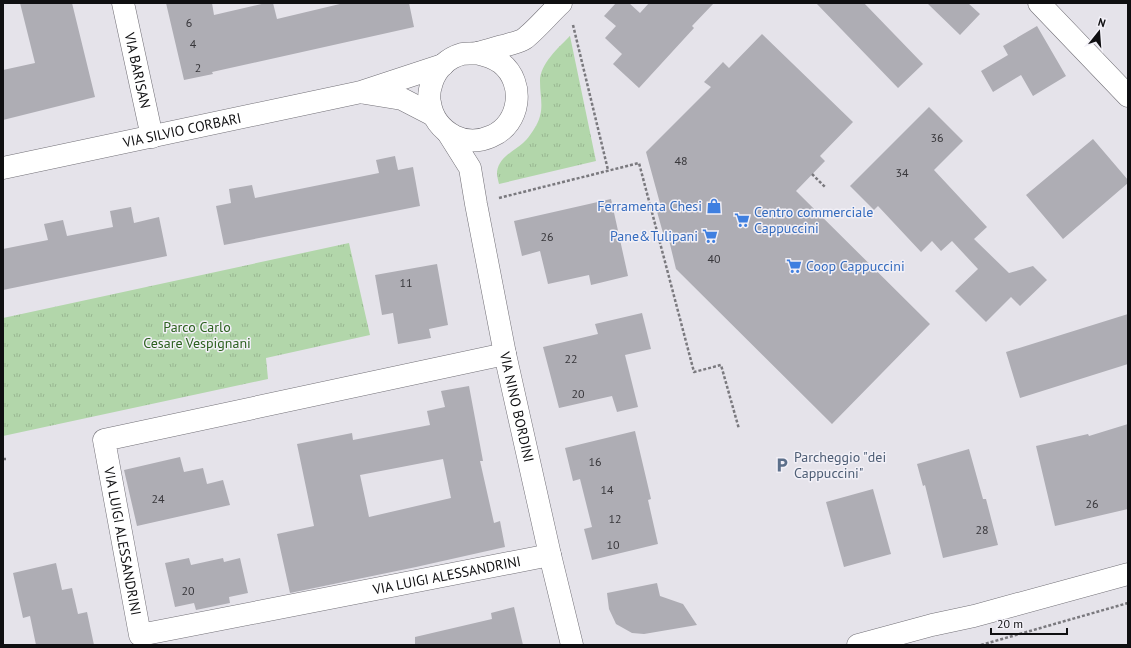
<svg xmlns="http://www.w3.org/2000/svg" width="1131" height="648" font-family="'PT Sans',sans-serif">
	<defs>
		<pattern id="grass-tufts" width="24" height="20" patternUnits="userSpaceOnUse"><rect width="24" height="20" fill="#b2d6aa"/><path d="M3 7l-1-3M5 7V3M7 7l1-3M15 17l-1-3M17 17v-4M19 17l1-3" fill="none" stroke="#98b691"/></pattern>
	</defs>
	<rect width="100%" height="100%" fill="#e5e3ea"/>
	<!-- grass -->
	<path fill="url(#grass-tufts)" d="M570 36 596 161 499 184C498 180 497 176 497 172 499 157 513 152 523 143 528 139 532 132 536 126 545 109 540 99 540 81 540 64 558 48 570 36Z
		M349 243 370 335 266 358 268 379 3 436V318Z"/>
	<!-- building -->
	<path fill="#aeadb4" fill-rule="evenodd" d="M20 3H72L95 97 3 120V70L35 63Z
		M166 3H212L214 15 266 3H273L277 19 344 3H409L414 27 212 72 213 74 184 80Z
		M616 3H629L640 13 649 3H714L692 26 694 28 639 88 613 64 622 54 605 38 616 26 604 16Z
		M816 3H864L923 64 898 88Z
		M927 3H968L980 14 960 35Z
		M1037 26 1066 76 1033 96 1021 75 993 92 981 71 1008 55 1003 46Z
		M762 34 853 122 820 156 825 161 796 191 930 324 832 424 676 269 667 232 663 233 656 208 661 207 646 152 711 87 704 82 723 62 729 68Z
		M929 107 963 141 934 170 987 227 974 239 1009 273 1033 266 1047 280 1020 306 1011 297 986 322 955 291 978 269 952 241 941 251 932 241 921 252 878 206 874 210 850 186Z
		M1093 139 1128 180V183L1063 239 1026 195Z
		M395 156 398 170 413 167 420 206 224 245 216 206 231 203 229 189 252 185 255 198 379 173 376 160Z
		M611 199 628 276 591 285 589 275 548 284 540 251 522 256 514 221Z
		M131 207 134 223 159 217 167 256 3 290V249L48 240 44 224 63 220 67 236 113 227 110 211Z
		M437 264 448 325 429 329 431 338 398 344 393 313 382 315 375 275Z
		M642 313 651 349 625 355 638 407 617 412 612 396 559 408 543 347 598 334 595 324Z
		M1128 314V364L1020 398 1006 352Z
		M469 386 483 461H480L494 523 500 521 505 547 416 567 290 593 277 534 314 526 297 444 352 433 353 440 430 425 427 411 445 407 441 391ZM443 459 451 498 369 517 360 475Z
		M1128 424V509L1055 526 1036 446 1088 434 1089 436Z
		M635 431 651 499 648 500 658 544 592 560 584 529 592 527 580 479 573 481 565 448Z
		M969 449 983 499H986L998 545 943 558 925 485 923 486 917 464Z
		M180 457 184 472 203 468 207 484 223 480 230 505 137 526 124 470Z
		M873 489 891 554 844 567 826 502Z
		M189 558 191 565 223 558 224 562 240 558 248 593 229 597 230 603 196 610 194 603 175 607 165 563Z
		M56 563 62 590 72 588 78 614 87 612 94 645H36L30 616 23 618 13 573Z
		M657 583 660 596 683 604 697 625 644 634 632 633 616 624 609 609 607 593Z
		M514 607 523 645H415V637L492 619 491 613Z"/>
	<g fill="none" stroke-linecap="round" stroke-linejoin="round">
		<!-- street casing -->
		<g stroke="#727077" stroke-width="23">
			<g id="street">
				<path id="s1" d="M123 3 152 137"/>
				<path d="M1039 3 1128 96"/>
				<path d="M476 53C485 55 493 57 501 63 526 83 520 124 492 136 479 142 466 142 454 136 441 129 432 117 430 103 428 96 430 88 432 82 437 68 448 58 462 54 467 53 473 54 477 53 487 51 497 47 507 45 512 43 520 42 524 39 535 31 550 13 561 3"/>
				<path d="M365 93 402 99 433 115"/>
				<path id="s2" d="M448 133 470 168 476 204 505 354 550 555 572 645"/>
				<path id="s3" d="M3 168 361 92 443 65"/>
				<path id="s4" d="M505 354 104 440 140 635 550 555"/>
			</g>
		</g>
		<!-- primary casing -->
		<g stroke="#727077" stroke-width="23">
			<path id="primary" d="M858 645 932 625 974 616 1128 574"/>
		</g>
		<!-- path -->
		<path stroke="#7a797e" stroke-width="2.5" stroke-dasharray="3 2" stroke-linecap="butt" d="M573 25 608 170
			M812 174 826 188
			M499 198 639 163 694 372 721 365 739 429
			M3 459H6
			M981 645 1128 603"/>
		<!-- street -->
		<use href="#street" stroke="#fff" stroke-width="22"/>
		<!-- primary -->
		<use href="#primary" stroke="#fff" stroke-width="22"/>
	</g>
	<!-- icons -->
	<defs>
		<g id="shop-bare" transform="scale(1.2)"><path d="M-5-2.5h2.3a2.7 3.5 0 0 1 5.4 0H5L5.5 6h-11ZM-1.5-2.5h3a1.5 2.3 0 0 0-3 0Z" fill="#3f7fe0" stroke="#f2f0f7" stroke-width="2.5" paint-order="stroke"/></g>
		<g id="supermarket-bare" transform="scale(1.2)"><path d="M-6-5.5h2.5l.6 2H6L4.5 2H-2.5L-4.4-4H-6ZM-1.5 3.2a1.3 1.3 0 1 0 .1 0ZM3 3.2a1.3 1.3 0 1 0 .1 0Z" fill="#3f7fe0" stroke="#f2f0f7" stroke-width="2.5" paint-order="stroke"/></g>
		<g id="parking-bare" transform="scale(1.2)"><path d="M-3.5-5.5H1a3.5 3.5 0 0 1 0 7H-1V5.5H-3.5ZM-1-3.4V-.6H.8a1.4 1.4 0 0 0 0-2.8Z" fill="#5c6f8a" stroke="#f2f0f7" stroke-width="2.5" paint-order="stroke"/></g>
	</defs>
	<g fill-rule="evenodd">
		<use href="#shop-bare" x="714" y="206"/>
		<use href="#supermarket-bare" x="742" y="220"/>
		<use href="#supermarket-bare" x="710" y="236"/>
		<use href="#supermarket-bare" x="794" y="266"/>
		<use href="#parking-bare" x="782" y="465"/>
	</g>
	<g text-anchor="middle" stroke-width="3" stroke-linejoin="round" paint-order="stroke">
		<!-- number labels -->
		<g font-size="12" fill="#37363a">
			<text x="189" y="27">6</text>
			<text x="193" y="48">4</text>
			<text x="198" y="72">2</text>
			<text x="937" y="142">36</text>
			<text x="681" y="165">48</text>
			<text x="902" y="177">34</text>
			<text x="547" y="241">26</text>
			<text x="714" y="263">40</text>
			<text x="406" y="287">11</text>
			<text x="571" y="363">22</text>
			<text x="578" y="398">20</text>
			<text x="595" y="466">16</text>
			<text x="607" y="494">14</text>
			<text x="158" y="503">24</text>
			<text x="1092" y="508">26</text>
			<text x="615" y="523">12</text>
			<text x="982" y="534">28</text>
			<text x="613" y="549">10</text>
			<text x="188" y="595">20</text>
		</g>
		<!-- street labels -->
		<g font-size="14" fill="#0f0f11" stroke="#f2f0f7">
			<text dy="5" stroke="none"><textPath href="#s1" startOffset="69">VIA BARISAN</textPath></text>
			<text dy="5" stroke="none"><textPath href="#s3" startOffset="183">VIA SILVIO CORBARI</textPath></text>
			<text dy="5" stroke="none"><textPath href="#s2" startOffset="285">VIA NINO BORDINI</textPath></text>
			<text dy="5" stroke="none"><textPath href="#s4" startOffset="513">VIA LUIGI ALESSANDRINI</textPath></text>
			<text dy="5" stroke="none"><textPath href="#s4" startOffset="921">VIA LUIGI ALESSANDRINI</textPath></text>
		</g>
		<!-- shop labels -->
		<g font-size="14" fill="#366cbe" stroke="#f2f0f7" text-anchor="end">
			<text x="702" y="211">Ferramenta Chesi</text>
			<text x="754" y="217" text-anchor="start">Centro commerciale<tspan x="754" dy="16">Cappuccini</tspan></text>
			<text x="698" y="241">Pane&amp;Tulipani</text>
			<text x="806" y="271" text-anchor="start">Coop Cappuccini</text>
		</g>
		<!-- park labels -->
		<g font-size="14" fill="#2c611f" stroke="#f2f0f7">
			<text x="197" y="332">Parco Carlo<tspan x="197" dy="16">Cesare Vespignani</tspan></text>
		</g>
		<!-- service labels -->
		<g font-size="14" fill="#4e5e75" stroke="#f2f0f7" text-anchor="start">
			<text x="794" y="462">Parcheggio "dei<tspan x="794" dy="16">Cappuccini"</tspan></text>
		</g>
	</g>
	<!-- border -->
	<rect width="1131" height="648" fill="none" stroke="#0f0f11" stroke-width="8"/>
	<!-- north arrow -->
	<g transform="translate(1099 32) rotate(17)" stroke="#f2f0f7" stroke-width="3" paint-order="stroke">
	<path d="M0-3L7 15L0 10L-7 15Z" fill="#0f0f11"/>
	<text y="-6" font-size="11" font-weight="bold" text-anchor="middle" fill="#0f0f11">N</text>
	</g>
	<!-- scale -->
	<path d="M991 628v6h76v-6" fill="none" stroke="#0f0f11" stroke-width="2"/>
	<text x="997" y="628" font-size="12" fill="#0f0f11" stroke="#f2f0f7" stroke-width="3" paint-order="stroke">20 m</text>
</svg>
